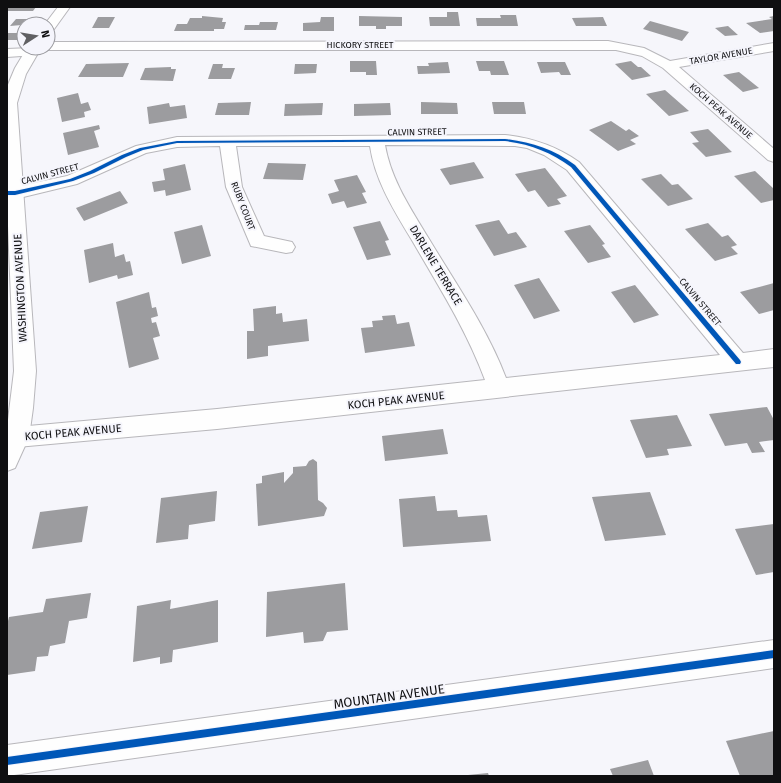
<svg xmlns="http://www.w3.org/2000/svg" width="781" height="783" font-family="'Fira Sans',sans-serif">
	<rect width="100%" height="100%" fill="#f6f6fb"/>
	<!-- building -->
	<path fill="#9c9c9f" d="M7 7H36L33 11H7Z
		M447 12H458L460 26H430L429 17H447Z
		M500 15H516L518 26H477L476 18H501Z
		M202 16 223 18 222 22H226L224 29H214V31H174L177 24H187L190 18H202Z
		M359 16 402 17V26H386V29H376V26H359Z
		M774 16V31L760 33 746 23 772 19 769 17Z
		M98 17H115L109 28H92Z
		M321 17H334V31H303V23L320 22Z
		M603 17 607 26H576L572 18Z
		M16 19H37L33 24 10 26Z
		M650 21 689 32 682 41 643 29Z
		M260 22H278L276 30H244L245 25H259Z
		M728 26 738 35 725 36 715 28Z
		M7 33H24V34L19 40H7Z
		M350 61H376L377 75H366V72H350Z
		M476 61H504L509 75H491L490 71H479Z
		M631 61 638 67H641L651 76 632 80 615 64Z
		M448 62 450 73 418 74 417 66H429L428 63Z
		M537 62H565L571 75H561L559 72 541 73Z
		M129 63 123 77H78L86 64Z
		M213 64H223L222 68H235L231 79H208Z
		M295 64H317L316 73 294 74Z
		M171 67V69H176L173 81 140 80 145 68Z
		M739 72 759 88 743 92 723 75Z
		M665 90 689 111 669 116 646 94Z
		M78 93 81 104 88 102 91 110 84 112 85 117 62 122 57 98Z
		M251 102 249 115H215L218 103Z
		M421 102 457 103 458 114H421Z
		M492 102H524L526 114H494Z
		M169 103 170 107 185 105 187 118 149 124 147 107Z
		M323 103 322 115 284 116 285 104Z
		M390 103 391 115 354 116V104Z
		M611 121 626 131 629 129 639 136 630 140 636 144 618 151 589 130Z
		M99 125 100 129 94 131 99 147 68 155 63 133Z
		M708 129 732 152 706 157 692 143 699 142 690 132Z
		M474 162 484 178 450 185 440 169Z
		M268 163 306 164 303 180 263 179Z
		M185 164 191 190 166 196 165 190 154 192 152 182 165 180 163 169Z
		M545 168 567 196 557 199 561 204 548 207 535 190 528 192 515 174Z
		M755 171 774 189V200L761 203 734 176Z
		M661 174 672 185 678 184 693 199 668 206 641 179Z
		M357 175 366 192 362 193 367 203 347 208 344 201 332 204 328 194 339 191 334 180Z
		M120 191 128 203 84 221 76 208Z
		M499 220 508 234 516 232 527 247 494 256 475 225Z
		M380 221 389 240 385 241 391 255 367 260 353 227Z
		M708 223 722 237 728 235 737 245 731 247 738 254 715 261 685 229Z
		M202 225 211 256 182 264 174 232Z
		M590 225 605 244 602 245 611 257 588 263 564 231Z
		M113 243 115 257 124 254 126 262 130 261 133 275 118 279 117 275 89 283 84 250Z
		M539 278 560 311 534 319 514 285Z
		M774 283V310L759 314 740 292Z
		M635 285 659 315 634 323 611 292Z
		M149 292 152 308 156 307 158 316 151 318 152 323 156 322 160 336 153 338 159 359 129 368 116 302Z
		M276 306V314L282 313 283 322 307 319 309 341 268 346V356L247 359V331H254L253 309Z
		M395 315 397 324 409 322 415 346 365 353 361 328 373 327 372 321 383 320 382 316Z
		M767 407 774 420V440L759 442 765 452 752 453 747 443 725 446 709 414Z
		M677 415 692 446 667 449 669 455 646 458 630 420Z
		M443 429 448 454 385 461 382 436Z
		M313 459 317 462 318 500 323 503 327 508 324 516 258 526 256 484 262 483V476L284 472V483L293 473V467L306 466 309 461Z
		M217 491 215 521 189 525 188 539 156 543 161 498Z
		M650 492 666 535 605 541 592 497Z
		M435 496 437 511 457 510 458 517 487 515 491 541 403 547 399 499Z
		M88 506 82 542 32 549 40 512Z
		M774 524V572L756 575 735 529Z
		M345 583 348 630 327 632 323 641 304 643 303 632 266 637 267 592Z
		M91 593 87 618 69 621 65 643 50 646 48 656 37 657 35 671 7 675V625L9 617 43 612 46 599Z
		M171 600 170 609 218 600V642L173 650 172 662 160 664V657L133 662 137 606Z
		M774 731V776H740L726 741Z
		M648 760 654 776H613L610 769Z
		M488 773 489 776H468V775Z"/>
	<g fill="none" stroke-linecap="round" stroke-linejoin="round">
		<!-- street casing -->
		<g stroke="#b8b7bb" stroke-width="2">
			<path id="street" d="M608 41 644 48 670 61 774 43V51L679 67 774 149V162L768 160 663 68 642 56 616 50H48L43 48H48V42Z
				M31 48 36 49 38 52 36 55 7 57V49Z
				M505 135C532 138 556 146 579 162L743 353 774 349V367L217 429 17 447 9 444 7 434 9 430 17 427 217 409 485 380C467 331 439 287 413 242 395 212 375 181 370 146H236L242 187 264 236 292 242 295 247 292 252 286 253 251 246 226 187 220 146 177 147 146 153 77 184 15 199H7V187H15L67 176 136 146 177 137ZM385 145 515 146 527 148 544 155 567 170 720 355 506 378C487 328 456 284 429 239 411 209 391 180 385 145Z
				M774 640V668L7 776V745Z"/>
		</g>
		<!-- primary casing -->
		<g stroke="#b8b7bb" stroke-width="2">
			<path id="primary" d="M58 7H70L52 32 48 33V24H45Z
				M27 48H41L26 74 17 103 36 371 33 408 29 437 15 468 7 471V428L14 371 7 202V87L15 68Z"/>
		</g>
		<!-- street -->
		<use href="#street" fill="#fefefe" fill-rule="evenodd"/>
		<!-- primary -->
		<use href="#primary" fill="#fefefe" fill-rule="evenodd"/>
		<!-- cycleway casing -->
		<g stroke="#f5f5fc" stroke-width="2">
			<path id="cycleway" d="M505 139C531 142 553 149 575 165L740 360 741 362 740 364H736L571 167C551 152 530 144 505 141L177 143 143 150 126 157 94 173 73 181 15 195H7V191H15L70 179 90 171 122 155 140 148 177 141Z
				M774 650V658L7 765V757Z"/>
		</g>
		<!-- cycleway -->
		<use href="#cycleway" fill="#0057b8" fill-rule="evenodd"/>
	</g>
	<g text-anchor="middle" stroke-width="4" stroke-linejoin="round" paint-order="stroke">
		<!-- far-street labels -->
		<g font-size="9" fill="#0f0f11" stroke="#f5f5fc">
			<text x="360" y="48">HICKORY STREET</text>
			<text transform="translate(721 56) rotate(-10)" y="3">TAYLOR AVENUE</text>
			<text transform="translate(721 111) rotate(41)" y="3">KOCH PEAK AVENUE</text>
			<text transform="translate(417 132) rotate(-1)" y="3">CALVIN STREET</text>
			<text transform="translate(50 174) rotate(-15)" y="3">CALVIN STREET</text>
			<text transform="translate(243 206) rotate(69)" y="3">RUBY COURT</text>
			<text transform="translate(700 302) rotate(50)" y="3">CALVIN STREET</text>
		</g>
		<!-- street labels -->
		<g font-size="11" fill="#0f0f11" stroke="#f5f5fc">
			<text transform="translate(436 265) rotate(59)" y="4">DARLENE TERRACE</text>
			<text transform="translate(20 288) rotate(-93)" y="4">WASHINGTON AVENUE</text>
			<text transform="translate(396 400) rotate(-6)" y="4">KOCH PEAK AVENUE</text>
			<text transform="translate(73 432) rotate(-5)" y="4">KOCH PEAK AVENUE</text>
		</g>
		<!-- near-street labels -->
		<g font-size="13" fill="#0f0f11" stroke="#f5f5fc">
			<text transform="translate(389 696) rotate(-8)" y="5">MOUNTAIN AVENUE</text>
		</g>
	</g>
	<!-- border -->
	<rect width="781" height="783" fill="none" stroke="#0f0f11" stroke-width="16"/>
	<!-- north arrow -->
	<g transform="translate(36 36) rotate(78)"><circle r="19" fill="#f5f5fc" stroke="#99999e"/>
	<path d="M0-3L7 15L0 10L-7 15Z" fill="#606063"/>
	<text y="-6" font-size="11" font-weight="bold" text-anchor="middle" fill="#0f0f11">N</text>
	</g>
</svg>
